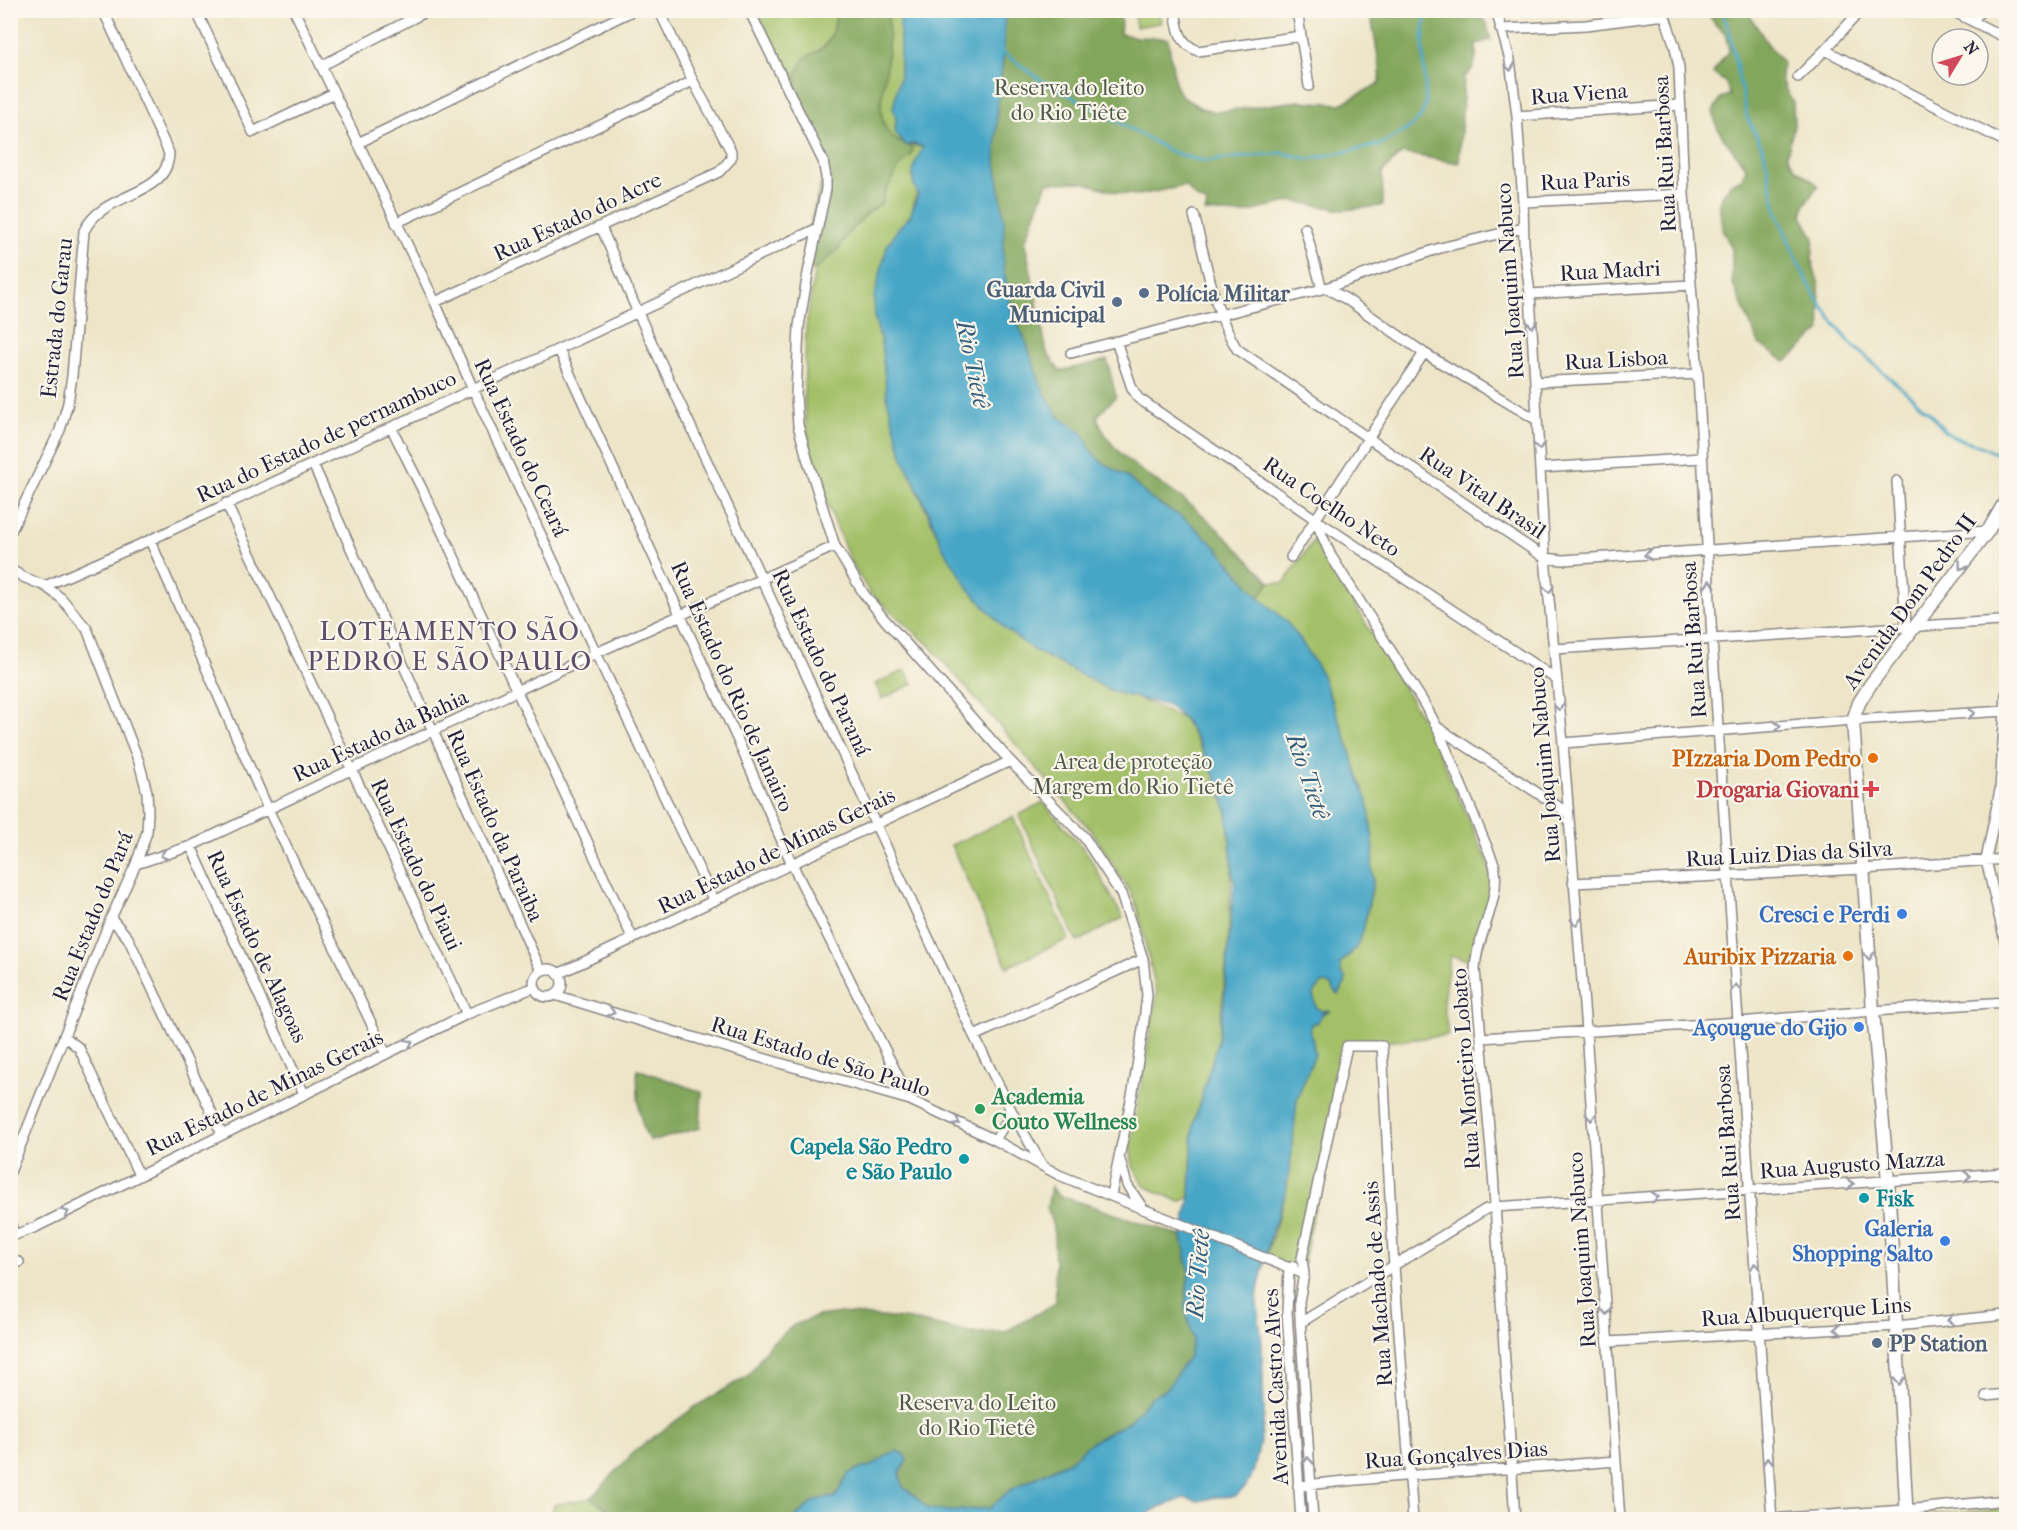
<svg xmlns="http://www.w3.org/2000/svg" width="2017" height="1530" font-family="'IM FELL French Canon',serif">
	<rect width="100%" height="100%" fill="#fbf7ec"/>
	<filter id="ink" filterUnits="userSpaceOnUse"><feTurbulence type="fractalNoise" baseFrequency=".0167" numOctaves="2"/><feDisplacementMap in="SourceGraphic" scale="12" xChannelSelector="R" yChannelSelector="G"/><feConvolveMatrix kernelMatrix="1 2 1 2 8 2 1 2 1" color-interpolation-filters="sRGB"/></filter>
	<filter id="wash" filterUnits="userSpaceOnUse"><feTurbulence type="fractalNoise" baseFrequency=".008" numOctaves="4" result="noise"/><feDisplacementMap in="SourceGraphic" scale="24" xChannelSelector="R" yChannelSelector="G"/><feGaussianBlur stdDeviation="1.35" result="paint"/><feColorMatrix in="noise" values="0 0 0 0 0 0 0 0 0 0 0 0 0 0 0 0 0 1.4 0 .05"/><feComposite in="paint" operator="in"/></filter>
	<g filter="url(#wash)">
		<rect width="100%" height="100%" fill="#eee5c8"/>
		<!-- green -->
		<path fill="#a3c068" stroke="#627152" stroke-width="1.5" d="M758 11H900V76L905 145 923 147 917 190 881 341 887 398 903 458 940 541 1014 635 1051 659 1114 692 1140 699 1184 719 1212 769 1227 812 1232 864 1228 950 1218 1041 1193 1125 1190 1197 1180 1202 1144 1186 1133 1166 1130 1147 1157 994 1137 907 1131 893 1094 834 928 644 869 592 850 560 823 493 812 456 806 426 804 397 806 327 830 167Z
			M1133 11H1159L1161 23 1136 27Z
			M1315 538 1430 732 1489 865 1493 885 1470 960 1450 956 1443 1000 1448 1035 1408 1040 1346 1044 1302 1273 1266 1258 1286 1192 1297 1099 1315 1054 1310 1028 1312 1023H1317L1323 1013 1330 1012 1328 1010 1321 1011 1316 1007 1313 994 1323 983 1331 985 1341 974 1340 964 1356 948 1366 919 1373 882 1372 864 1374 849 1368 801 1360 782 1344 733 1320 671 1259 597 1270 582 1284 583Z
			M905 670 913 684 882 699 875 684Z
			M1043 802 1088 854 1123 918 1077 942 1019 815Z
			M1013 817 1069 939 1007 967 951 845Z
			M591 1498 623 1519 551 1520 554 1505Z
			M2006 1509V1519H1916V1516Z"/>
		<!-- forest -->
		<path fill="#82a65c" stroke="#52644c" stroke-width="1.5" d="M836 11H888C889 28 889 45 887 62 885 88 873 111 890 135 896 143 906 142 913 149L911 156 900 166 885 192 881 204 868 213 847 234 839 249 816 269 801 268 804 263 811 220 823 176 821 149 799 96 796 76 804 58C822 49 829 47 834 26 836 20 835 16 836 11Z
			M991 11H1122L1120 34 1138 37 1168 38 1176 88 1184 98 1201 108 1217 112 1298 101 1341 104 1380 83V68L1370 11H1466L1486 21 1491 40 1476 44C1477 56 1476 70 1464 77L1459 163 1402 153 1382 173 1383 204 1381 206 1343 210 1292 201 1242 214 1205 212 1207 203 1196 198 1185 186 1139 195 1123 194 1082 182 1047 183 1025 242 1047 353 1060 371 1107 360 1116 396 1097 417C1112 463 1164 481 1197 510 1223 532 1246 558 1270 582L1259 597 1216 547 1187 520 1152 500 1127 477 1112 469 1067 455 972 258Z
			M1707 11H1747L1769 46 1782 61 1781 80 1793 103 1794 126 1787 155 1795 168 1818 185 1804 206 1802 216 1814 238 1812 261 1819 285 1821 330 1786 362 1759 344 1732 282V249L1722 229 1719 201 1730 184 1742 179 1746 167 1722 136 1716 125 1713 111 1721 98 1730 95 1726 83 1713 73 1729 50 1725 34 1714 23Z
			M637 1069 702 1092 700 1128 657 1140H649C637 1120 638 1093 637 1069Z
			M1051 1186 1058 1195 1182 1236 1189 1271 1185 1307 1193 1338 1189 1356 1167 1390 1152 1396 1129 1422 1093 1441 1071 1460 1009 1491 990 1508 952 1511 928 1510 915 1496 903 1487 899 1473 904 1464 889 1454 872 1466 856 1470 848 1474 835 1498 830 1496 810 1505 792 1519H623L591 1498 635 1451 695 1407 749 1375 769 1345 794 1325 818 1316 841 1313 912 1320 971 1333 1005 1332 1056 1303 1054 1234 1052 1223 1047 1208Z"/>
		<!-- water -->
		<path fill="#47a6c6" stroke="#346480" stroke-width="1.5" d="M900 11H1005L1004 53 997 106 996 162 1004 220 1003 266 1013 314 1026 342 1041 386 1058 416 1080 431 1086 438 1090 450 1100 461 1127 477 1152 500 1187 520 1216 547 1259 597 1286 621 1300 639 1320 671 1344 733 1360 782 1368 801 1374 849 1372 864 1373 882 1363 931 1356 948 1340 964 1341 974 1346 978 1345 984 1338 995 1331 985 1323 983 1313 994 1316 1007 1321 1011H1331L1323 1013 1317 1023H1312L1310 1028 1315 1054 1297 1099 1292 1153 1286 1192 1271 1234 1258 1290 1257 1303 1262 1343 1264 1414 1262 1433 1253 1473 1246 1486 1236 1496 1216 1497 1198 1501 1184 1498 1152 1511 1142 1519 792 1520C802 1511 820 1493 835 1498L848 1474 856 1470 872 1466 889 1454 897 1451 904 1454 907 1461 899 1473 903 1487 915 1496 928 1509 952 1511 990 1508 1009 1491 1071 1460 1093 1441 1129 1422 1152 1396 1167 1389 1189 1356 1193 1338 1185 1307 1189 1271 1182 1236 1190 1197 1193 1125 1218 1041 1224 1002 1234 883 1227 812 1219 786 1198 741 1184 719 1169 706 1114 692 1032 649 1004 628 970 590 943 548 928 511 903 458 887 398 881 341 875 320 874 298 887 246 899 227 910 216 918 195C917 190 913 185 913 181 911 170 918 156 923 147L914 144 905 145 895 132 896 119 893 108 900 76Z"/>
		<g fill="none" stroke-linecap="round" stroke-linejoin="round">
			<!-- stream -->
			<path stroke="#47a6c6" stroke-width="3" d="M1720 10 1728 26 1747 117 1764 151 1776 210 1798 263 1817 299 1847 340 1932 415 1945 432 1957 438 1978 445 2006 458
				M1001 51 1045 83 1085 103 1168 150 1186 157 1205 161 1282 153 1309 159 1379 145 1408 129 1421 117 1426 102 1423 42 1425 15 1423 10"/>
		</g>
	</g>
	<g filter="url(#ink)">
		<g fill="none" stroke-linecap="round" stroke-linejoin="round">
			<!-- minor casing -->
			<g stroke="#888482" stroke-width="12">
				<path id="minor" d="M196 10 253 132 334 93
					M294 10 435 302 473 389 596 653 714 901
					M749 10 823 161 826 177V189L808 273 799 326 796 396 798 425 807 458 835 546 864 594 885 620 1010 761 1084 837 1121 894 1143 959 1147 995 1143 1029 1133 1091 1111 1195
					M1175 10C1178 30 1179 43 1198 51L1301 36 1297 10
					M1496 10 1510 60 1517 116 1523 202 1524 245 1530 294 1545 558 1563 743 1586 1031 1620 1520
					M1663 10 1675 47 1679 68 1684 194 1698 374 1712 639 1772 1520
					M1950 10 2006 38
					M1972 21 1982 10
					M1500 29 1586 25 1665 15
					M1301 36 1309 86
					M1825 50 2006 142
					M321 66 429 10
					M1798 77 1825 50 1861 10
					M1517 116 1680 105
					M358 143 634 10
					M1523 202 1684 194
					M1194 215C1205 257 1214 313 1237 349L1545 558 1563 560 1988 531
					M396 223 693 81
					M601 227 638 313 974 1036 1012 1112 1042 1165
					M1305 228 1322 289
					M1326 288 1346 299 1424 353 1537 420
					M1530 294 1691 285
					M435 302 719 172 731 159V151L693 81 659 10
					M1116 341 1132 388 1138 398 1315 519 1556 679
					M559 350 739 743 792 864 910 1100
					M1071 353 1326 288 1440 248 1523 228
					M1535 382 1698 374
					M391 427 424 493 633 939
					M313 464 541 971
					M1541 468 1702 458
					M1897 481 1906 626
					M226 503 467 1014
					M1315 519 1331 556 1422 700 1437 727 1494 864C1502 900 1476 935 1475 970L1493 1173 1515 1520
					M10 533 60 430 68 403 72 376 84 231C103 190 168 199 169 153L103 10
					M150 540 268 809 386 1054
					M1291 557 1424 353
					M10 569 23 577 45 586 61 598 87 629 139 762 147 792 148 812 147 832 136 864 111 918 10 1172
					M45 586 150 540 818 228
					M1554 649 2000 621 2006 624
					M2006 694 2000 790 1986 860 2006 946
					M1437 727 1568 813
					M1563 743 1853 720 2006 711
					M191 846 304 1094
					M136 864 191 846 596 653 835 546
					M1573 883 1863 869 2006 859
					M111 918 128 938 222 1134
					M534 983a14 14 0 1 1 28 0a14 14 0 1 1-28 0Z
					M558 974 1010 761
					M555 995 748 1054 910 1100 995 1140 1059 1175 1304 1274
					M974 1036 1143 959
					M65 1037 79 1048 139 1175
					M1481 1038 1739 1022 1873 1011 2006 1002
					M995 1140 1012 1112
					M1120 1160 1127 1185 1142 1207
					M10 1222 13 1231 10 1238
					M12 1236 36 1227 467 1014 535 987
					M1293 1266 1289 1269 1287 1312 1301 1520
					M10 1267 19 1262
					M1300 1323 1486 1209 1494 1207 2006 1173
					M1608 1342 1896 1326 2006 1315
					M1986 1396 2006 1394
					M1298 1486C1404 1473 1510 1470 1616 1461
					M1313 1520 1299 1302 1304 1274 1302 1258 1347 1046H1382L1393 1252 1413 1520
					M1750 1520 1906 1510 2006 1500"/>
			</g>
			<!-- major casing -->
			<g stroke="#888482" stroke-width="15">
				<path id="major" d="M1907 1520 1888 1181 1873 1011 1853 720 1859 703 1870 685 1988 531 2006 500"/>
			</g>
			<!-- minor -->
			<use href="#minor" stroke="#fff" stroke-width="9"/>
			<!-- major -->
			<use href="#major" stroke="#fff" stroke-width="12"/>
		</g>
		<!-- one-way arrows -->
		<defs><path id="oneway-chevron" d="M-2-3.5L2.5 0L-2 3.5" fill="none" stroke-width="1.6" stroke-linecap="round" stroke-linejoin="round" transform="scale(1.5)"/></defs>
		<g stroke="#9c9ca7">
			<use href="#oneway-chevron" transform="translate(1510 67) rotate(82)"/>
			<use href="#oneway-chevron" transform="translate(1532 324) rotate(87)"/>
			<use href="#oneway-chevron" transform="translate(1539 446) rotate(85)"/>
			<use href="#oneway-chevron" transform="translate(1648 555) rotate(176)"/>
			<use href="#oneway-chevron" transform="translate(1962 566) rotate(127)"/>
			<use href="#oneway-chevron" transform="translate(1710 584) rotate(-93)"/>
			<use href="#oneway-chevron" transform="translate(1549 589) rotate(85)"/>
			<use href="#oneway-chevron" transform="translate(1559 707) rotate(84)"/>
			<use href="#oneway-chevron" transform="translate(1971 713) rotate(-4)"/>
			<use href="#oneway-chevron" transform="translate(1777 726) rotate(-4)"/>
			<use href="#oneway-chevron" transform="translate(164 855) rotate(162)"/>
			<use href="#oneway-chevron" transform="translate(1576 922) rotate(85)"/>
			<use href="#oneway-chevron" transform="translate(1869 956) rotate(86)"/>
			<use href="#oneway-chevron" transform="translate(1736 988) rotate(-94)"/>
			<use href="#oneway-chevron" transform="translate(611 1012) rotate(17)"/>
			<use href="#oneway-chevron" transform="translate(409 1043) rotate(-26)"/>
			<use href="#oneway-chevron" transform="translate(1591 1117) rotate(86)"/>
			<use href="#oneway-chevron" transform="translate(956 1122) rotate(26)"/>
			<use href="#oneway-chevron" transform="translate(1967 1176) rotate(-4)"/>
			<use href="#oneway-chevron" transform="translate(1850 1184) rotate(-4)"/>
			<use href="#oneway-chevron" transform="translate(1655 1197) rotate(-4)"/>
			<use href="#oneway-chevron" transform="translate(65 1213) rotate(-26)"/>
			<use href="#oneway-chevron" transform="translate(1755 1267) rotate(-94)"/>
			<use href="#oneway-chevron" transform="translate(1606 1311) rotate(85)"/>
			<use href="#oneway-chevron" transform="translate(1951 1320) rotate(174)"/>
			<use href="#oneway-chevron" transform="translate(1838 1329) rotate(177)"/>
			<use href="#oneway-chevron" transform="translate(1899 1381) rotate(87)"/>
			<use href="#oneway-chevron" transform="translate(1308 1461) rotate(-94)"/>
			<use href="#oneway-chevron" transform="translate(1768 1461) rotate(-94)"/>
		</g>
	</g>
	<!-- markers -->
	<g fill="#5c6f8a" stroke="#fbf7ec" stroke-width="2">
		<circle cx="1144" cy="293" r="6"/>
		<circle cx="1117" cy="302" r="6"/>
		<circle cx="1877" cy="1343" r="6"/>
	</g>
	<g fill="#e8710a" stroke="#fbf7ec" stroke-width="2">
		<circle cx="1873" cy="758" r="6"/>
		<circle cx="1848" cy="956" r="6"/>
	</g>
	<path fill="#e0444e" stroke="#fbf7ec" stroke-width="2" d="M1868 780h6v6h6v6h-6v6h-6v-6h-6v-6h6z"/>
	<g fill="#3f7fe0" stroke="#fbf7ec" stroke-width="2">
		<circle cx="1902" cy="914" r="6"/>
		<circle cx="1859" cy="1027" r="6"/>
		<circle cx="1945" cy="1241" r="6"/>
	</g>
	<circle fill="#2e9e5b" stroke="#fbf7ec" stroke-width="2" cx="980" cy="1109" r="6"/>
	<g fill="#0f9aa8" stroke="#fbf7ec" stroke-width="2">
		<circle cx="964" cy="1159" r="6"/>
		<circle cx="1864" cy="1198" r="6"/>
	</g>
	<g text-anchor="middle" stroke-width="4.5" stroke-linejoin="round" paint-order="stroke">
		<!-- park labels -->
		<g font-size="22" fill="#4f594b" stroke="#fbf7ec">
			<text x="1069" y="95">Reserva do leito<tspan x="1069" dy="25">do Rio Tiête</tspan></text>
			<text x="1133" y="769">Area de proteção<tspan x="1133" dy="25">Margem do Rio Tietê</tspan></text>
			<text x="977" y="1410">Reserva do Leito<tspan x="977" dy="25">do Rio Tietê</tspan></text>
		</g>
		<!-- street labels -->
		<g font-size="22" fill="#22223b" stroke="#fbf7ec">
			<text transform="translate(1579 93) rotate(-4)" y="8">Rua Viena</text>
			<text transform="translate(1664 154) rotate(-93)" y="8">Rua Rui Barbosa</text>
			<text transform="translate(1585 180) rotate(-3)" y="8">Rua Paris</text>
			<text transform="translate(577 216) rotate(-25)" y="8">Rua Estado do Acre</text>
			<text transform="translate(1610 270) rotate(-3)" y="8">Rua Madri</text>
			<text transform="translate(1509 281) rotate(-94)" y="8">Rua Joaquim Nabuco</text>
			<text transform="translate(56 318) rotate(-84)" y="8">Estrada do Garau</text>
			<text transform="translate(1616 359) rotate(-3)" y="8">Rua Lisboa</text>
			<text transform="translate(326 436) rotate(-25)" y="8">Rua do Estado de pernambuco</text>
			<text transform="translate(522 447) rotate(65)" y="8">Rua Estado do Ceará</text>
			<text transform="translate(1483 492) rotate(34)" y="8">Rua Vital Brasil</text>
			<text transform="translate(1332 506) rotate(34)" y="8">Rua Coelho Neto</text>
			<text transform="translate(1909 601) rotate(-54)" y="8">Avenida Dom Pedro II</text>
			<text transform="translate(1693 640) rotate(-94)" y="8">Rua Rui Barbosa</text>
			<text transform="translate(822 662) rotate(65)" y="8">Rua Estado do Paraná</text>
			<text transform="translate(733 686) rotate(66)" y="8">Rua Estado do Rio de Janairo</text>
			<text transform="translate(380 735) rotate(-25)" y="8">Rua Estado da Bahia</text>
			<text transform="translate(1544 765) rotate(-95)" y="8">Rua Joaquim Nabuco</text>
			<text transform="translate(496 825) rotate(66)" y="8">Rua Estado da Paraiba</text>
			<text transform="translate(776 850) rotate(-26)" y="8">Rua Estado de Minas Gerais</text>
			<text transform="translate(1789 853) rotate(-3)" y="8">Rua Luiz Dias da Silva</text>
			<text transform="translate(417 864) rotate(65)" y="8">Rua Estado do Piaui</text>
			<text transform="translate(92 916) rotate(-68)" y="8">Rua Estado do Pará</text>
			<text transform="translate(258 946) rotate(65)" y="8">Rua Estado de Alagoas</text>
			<text transform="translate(821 1056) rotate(17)" y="8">Rua Estado de São Paulo</text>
			<text transform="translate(1465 1069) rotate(-94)" y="8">Rua Monteiro Lobato</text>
			<text transform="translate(264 1092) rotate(-26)" y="8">Rua Estado de Minas Gerais</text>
			<text transform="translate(1727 1143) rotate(-94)" y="8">Rua Rui Barbosa</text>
			<text transform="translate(1852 1164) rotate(-4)" y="8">Rua Augusto Mazza</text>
			<text transform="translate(1581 1250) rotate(-94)" y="8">Rua Joaquim Nabuco</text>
			<text transform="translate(1377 1284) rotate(-94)" y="8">Rua Machado de Assis</text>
			<text transform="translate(1806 1311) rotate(-4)" y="8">Rua Albuquerque Lins</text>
			<text transform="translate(1275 1387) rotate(-93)" y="8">Avenida Castro Alves</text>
			<text transform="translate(1456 1454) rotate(-4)" y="8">Rua Gonçalves Dias</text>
		</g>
		<!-- service labels -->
		<g font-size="22" font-weight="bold" fill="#4e5e75" stroke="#fbf7ec" text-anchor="start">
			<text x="1105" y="297" text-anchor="end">Guarda Civil<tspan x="1105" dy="25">Municipal</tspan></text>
			<text x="1156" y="301">Polícia Militar</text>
			<text x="1889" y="1351">PP Station</text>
		</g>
		<!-- food labels -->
		<g font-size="22" font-weight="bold" fill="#c56008" stroke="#fbf7ec" text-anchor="end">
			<text x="1861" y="766">PIzzaria Dom Pedro</text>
			<text x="1836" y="964">Auribix Pizzaria</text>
		</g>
		<!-- health labels -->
		<g font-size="22" font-weight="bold" fill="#be3a42" stroke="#fbf7ec" text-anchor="end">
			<text x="1859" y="797">Drogaria Giovani</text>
		</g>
		<!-- shop labels -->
		<g font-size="22" font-weight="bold" fill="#366cbe" stroke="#fbf7ec" text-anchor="end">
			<text x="1890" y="922">Cresci e Perdi</text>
			<text x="1847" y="1035">Açougue do Gijo</text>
			<text x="1933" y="1236">Galeria<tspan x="1933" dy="25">Shopping Salto</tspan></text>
		</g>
		<!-- leisure labels -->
		<g font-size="22" font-weight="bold" fill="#27864d" stroke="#fbf7ec" text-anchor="start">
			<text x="992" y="1104">Academia<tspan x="992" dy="25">Couto Wellness</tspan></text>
		</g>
		<!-- culture labels -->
		<g font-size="22" font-weight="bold" fill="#0d838f" stroke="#fbf7ec" text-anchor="end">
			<text x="952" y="1154">Capela São Pedro<tspan x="952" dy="25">e São Paulo</tspan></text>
			<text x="1876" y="1206" text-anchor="start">Fisk</text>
		</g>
		<!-- water labels -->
		<g font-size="24" font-style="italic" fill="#335d7a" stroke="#fbf7ec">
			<text transform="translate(973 364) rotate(78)" y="8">Rio Tietê</text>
			<text transform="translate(1308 776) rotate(71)" y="8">Rio Tietê</text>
			<text transform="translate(1198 1274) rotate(-86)" y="8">Rio Tietê</text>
		</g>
		<!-- quarter labels -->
		<g font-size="26" letter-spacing="1.5" fill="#5b4d67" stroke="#fbf7ec">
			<text x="450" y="640">LOTEAMENTO SÃO<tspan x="450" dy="30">PEDRO E SÃO PAULO</tspan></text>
		</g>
	</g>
	<!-- margin -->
	<rect width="2017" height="1530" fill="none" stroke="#fbf7ec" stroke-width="36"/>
	<!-- north arrow -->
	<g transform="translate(1960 57) rotate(52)"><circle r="28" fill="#fbf7ec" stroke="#a4a2a5" stroke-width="1.5"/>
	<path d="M0-4.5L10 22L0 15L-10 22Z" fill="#d1495b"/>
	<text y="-9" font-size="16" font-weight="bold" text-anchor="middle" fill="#22223b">N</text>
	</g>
</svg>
